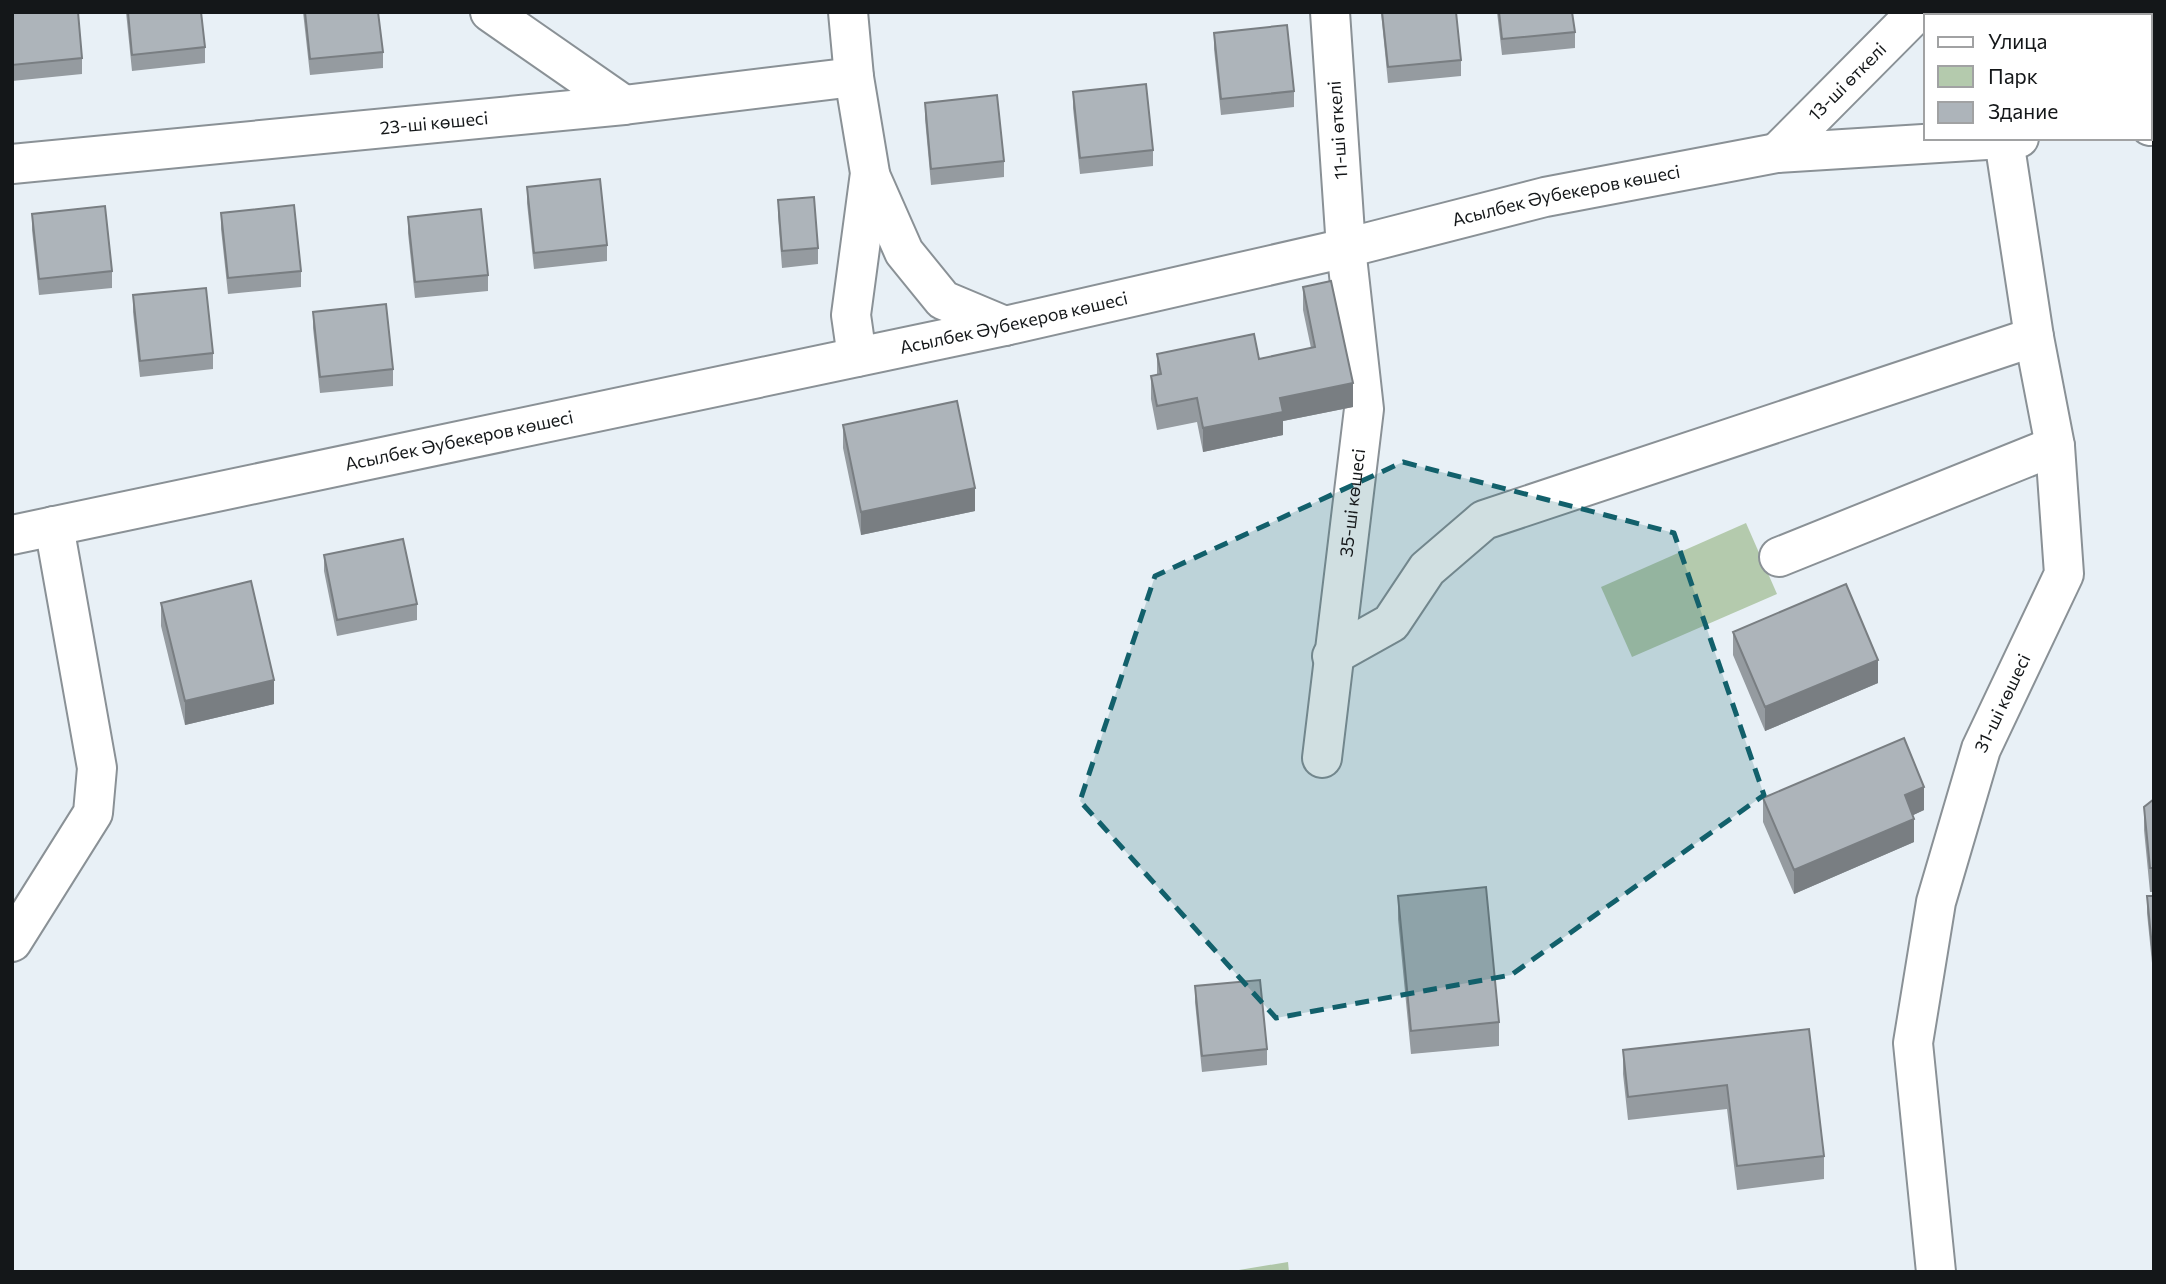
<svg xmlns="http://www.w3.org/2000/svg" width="2166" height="1284" font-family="Commissioner,sans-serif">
	<rect width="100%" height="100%" fill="#e8f0f6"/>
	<!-- green -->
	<path fill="#b4caad" d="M1746 523 1777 594 1632 657 1601 587Z"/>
	<!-- forest -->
	<path fill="#afc6a8" d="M1288 1262 1289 1272H1227Z"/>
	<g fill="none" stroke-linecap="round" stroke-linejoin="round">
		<!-- minor casing -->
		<g stroke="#8a9196" stroke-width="42">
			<g id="minor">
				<path d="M490 12 624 105"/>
				<path d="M848 12 854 77 870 173 851 315 857 357"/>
				<path d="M2150 126 2154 125"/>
				<path id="s1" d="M1777 153 1917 12"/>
				<path id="s2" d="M12 164 624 105 854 77"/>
				<path d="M870 175 904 252 943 300 1005 326"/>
				<path id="s3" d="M12 535 1005 326 1346 248 1545 197 1777 153 2019 138"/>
				<path d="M1779 557 2055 446"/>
				<path d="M1332 656 1391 623 1427 569 1484 520 2034 337"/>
				<path id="s4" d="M1322 758 1364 409 1346 248 1330 12"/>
				<path d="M12 942 93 813 97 768 54 526"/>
				<path id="s5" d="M1936 1272 1913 1043 1936 902 1981 749 2064 574 2055 446 2034 337 2004 140"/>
			</g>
		</g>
		<!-- minor -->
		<use href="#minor" stroke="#fff" stroke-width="38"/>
	</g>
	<!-- wall -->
	<path fill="#959ba0" d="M12 12 82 58V74L12 81Z
		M126 12H201L205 47V63L132 71Z
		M303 12H378L383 52V68L310 75Z
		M1381 12H1456L1461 60V76L1388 83Z
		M1497 12H1572L1575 32V48L1502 55Z
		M1214 33 1294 91V107L1221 115 1214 49Z
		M1073 92 1153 150V166L1080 174 1073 108Z
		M925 103 1004 161V177L931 185 925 119Z
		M527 187 607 245V261L534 269 527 203Z
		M778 200 818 248V264L782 268 778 216Z
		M221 213 301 271V287L228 294 221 229Z
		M32 214 112 271V288L39 295 32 230Z
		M408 217 488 275V291L415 298 408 233Z
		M1303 287 1353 407 1283 421V435L1203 452 1197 422 1157 430 1151 399V376L1157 375V354L1259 359 1311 348 1303 310Z
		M133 295 213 353V369L140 377 133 312Z
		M313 312 393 369V386L320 393 313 328Z
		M843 425 975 511 861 535 843 448Z
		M324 555 417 604V620L337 636 324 571Z
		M161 603 274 704 185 725 161 626Z
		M1733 632 1878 683 1765 731 1733 655Z
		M1763 798 1924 810 1913 815 1914 842 1794 894 1763 822Z
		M2154 799V892H2150L2144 830V807Z
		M1398 896 1499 1022V1046L1411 1054 1398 919Z
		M2147 896H2154V983L2147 913Z
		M1195 986 1267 1049V1065L1202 1072 1195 1002Z
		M1809 1029 1824 1156V1179L1737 1190 1727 1109 1628 1120 1623 1074V1050Z"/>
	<!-- shaded-wall -->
	<path fill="#797e82" d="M1353 383V407L1283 421V435L1203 452V428L1280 398Z
		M975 488V511L861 535V512Z
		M1878 660V683L1765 731V707Z
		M274 680V704L185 725V701Z
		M1924 787V810L1905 819V795Z
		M1914 819V842L1794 894V870Z"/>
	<!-- building -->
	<path fill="#adb4ba" stroke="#797e82" stroke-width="2" d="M12 12H78L82 58 12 65Z
		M128 12H201L205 47 132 55Z
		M305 12H378L383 52 310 59Z
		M1382 12H1456L1461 60 1388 67Z
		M1499 12H1572L1575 32 1502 39Z
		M1287 25 1294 91 1221 99 1214 33Z
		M1146 84 1153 150 1080 158 1073 92Z
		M997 95 1004 161 931 169 925 103Z
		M600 179 607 245 534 253 527 187Z
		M814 197 818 248 782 251 778 200Z
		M294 205 301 271 228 278 221 213Z
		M105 206 112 271 39 279 32 214Z
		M481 209 488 275 415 282 408 217Z
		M1331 281 1353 383 1280 398 1283 412 1203 428 1197 398 1157 406 1151 376 1161 374 1157 354 1254 334 1259 359 1315 347 1303 287Z
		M206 288 213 353 140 361 133 295Z
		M386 304 393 369 320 377 313 312Z
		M957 401 975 488 861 512 843 425Z
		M403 539 417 604 337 620 324 555Z
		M251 581 274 680 185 701 161 603Z
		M1846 584 1878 660 1765 707 1733 632Z
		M1904 738 1924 787 1905 795 1914 819 1794 870 1763 798Z
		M2154 799V868H2150L2144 807Z
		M1486 887 1499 1022 1411 1031 1398 896Z
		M2147 896H2154V967Z
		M1260 980 1267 1049 1202 1056 1195 986Z
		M1809 1029 1824 1156 1737 1166 1727 1085 1628 1097 1623 1050Z"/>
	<!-- marked area -->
	<path fill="#12606b" fill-opacity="0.2" stroke="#12606b" stroke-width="5" stroke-dasharray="14 9" stroke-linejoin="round" d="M1403 462 1674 533 1764 795 1511 975 1276 1018 1080 801 1155 576Z"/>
	<g text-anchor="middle" stroke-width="5" stroke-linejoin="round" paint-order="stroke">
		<!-- street labels -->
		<g font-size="18" fill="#141719" stroke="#fff">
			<text dy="6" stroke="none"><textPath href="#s1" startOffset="100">13-ші өткелі</textPath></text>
			<text dy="6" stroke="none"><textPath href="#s2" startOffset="424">23-ші көшесі</textPath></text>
			<text transform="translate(1338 130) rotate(-94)" y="6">11-ші өткелі</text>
			<text dy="6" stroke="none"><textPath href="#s3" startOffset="1591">Асылбек Әубекеров көшесі</textPath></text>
			<text dy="6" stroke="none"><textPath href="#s3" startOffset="1024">Асылбек Әубекеров көшесі</textPath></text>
			<text dy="6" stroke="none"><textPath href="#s3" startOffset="457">Асылбек Әубекеров көшесі</textPath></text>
			<text dy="6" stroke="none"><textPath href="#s4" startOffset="257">35-ші көшесі</textPath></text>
			<text dy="6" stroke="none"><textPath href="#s5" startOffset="583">31-ші көшесі</textPath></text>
		</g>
	</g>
	<!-- border -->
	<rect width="2166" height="1284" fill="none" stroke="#141719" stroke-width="28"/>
	<!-- legend -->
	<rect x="1924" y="14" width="228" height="126" fill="#ffffff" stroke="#a1a2a3" stroke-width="2"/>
	<rect x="1938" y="37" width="35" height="10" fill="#ffffff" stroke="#a1a2a3" stroke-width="2"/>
	<text x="1988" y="49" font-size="21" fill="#141719">Улица</text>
	<rect x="1938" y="66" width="35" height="21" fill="#b4caad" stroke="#a1a2a3" stroke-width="2"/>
	<text x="1988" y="84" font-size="21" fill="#141719">Парк</text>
	<rect x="1938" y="102" width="35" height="21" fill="#adb4ba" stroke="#a1a2a3" stroke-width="2"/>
	<text x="1988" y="119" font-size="21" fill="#141719">Здание</text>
</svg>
